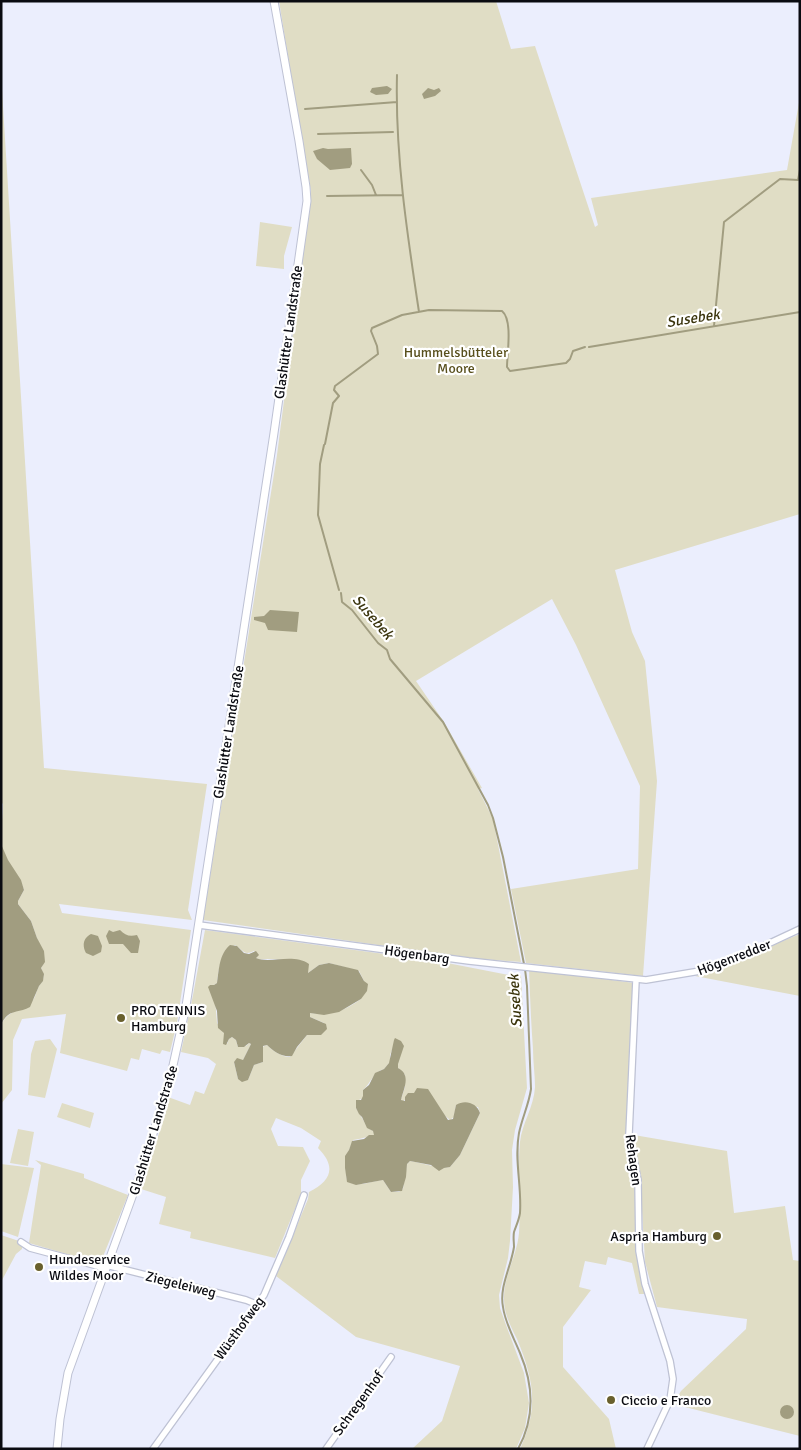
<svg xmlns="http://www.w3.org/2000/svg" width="801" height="1450" font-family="Signika,sans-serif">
	<rect width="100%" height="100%" fill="#ebeefd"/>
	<!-- green -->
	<path fill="#e0ddc5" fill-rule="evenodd" d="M279 1H496L511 49 535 46 595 227 598 225 591 198 787 170 800 97V514L615 570 632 632 645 661 657 781 643 976 526 963 511 889 638 869 640 786 576 645 552 599 416 681 444 722 482 788 478 789 493 819 521 962 469 958 203 920 277 455 311 191 287 63H289Z
		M1 74 44 768 207 784 188 910 192 920 59 904 62 913 191 930 177 1023 170 1052 162 1050 160 1054 142 1049 139 1060 131 1058 127 1071 60 1053 66 1014 22 1019 13 1040 12 1090 1 1104V1025C7 1011 22 1010 32 1001 36 997 36 991 39 986 44 979 45 977 41 968L43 964 38 941 31 921 18 904V901L24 890C19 873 4 861 1 844 0 831 3 817 3 804L1 802Z
		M260 222 292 227 284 256V269L256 266Z
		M205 930 437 961 514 976 521 975 527 1088 515 1130 512 1150 513 1187 510 1241 508 1258 499 1295 500 1308 506 1325 524 1373 529 1403 525 1428 516 1449H412L442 1421 460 1366 356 1337 276 1276 308 1199 309 1192C331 1181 337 1167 318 1148L321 1141 301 1128 276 1118 271 1129 278 1146 303 1147 310 1161 301 1180V1194L275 1258 190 1238 191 1232 159 1224 166 1197 141 1189 168 1105V1097L190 1105 195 1091 204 1094 216 1064 208 1058 181 1052 193 995ZM235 945C243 950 244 956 254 951L257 954 256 958 258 959H284L307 971 308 973 319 965 329 963 359 971 364 981 361 999C342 1012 334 1015 310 1013V1017L324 1023 319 1035H307L290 1057C282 1057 273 1051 267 1045L264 1046 262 1048 263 1062 254 1065 248 1080 238 1079 234 1062 243 1060 251 1044 249 1043 246 1046 238 1047 236 1040 232 1037 229 1039 227 1044 224 1033 217 1023 214 985 217 983C219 968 220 953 235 945ZM394 1045 398 1068 405 1075V1087L401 1099 402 1102 414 1093 437 1105 444 1115 450 1120 454 1117 456 1105 478 1107 480 1113 460 1155 450 1167C436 1169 424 1163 410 1161L407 1164 403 1189 399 1192H391L383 1180C371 1181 356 1189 347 1180 344 1161 346 1158 353 1140 361 1139 369 1136 375 1135L373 1131 368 1128 356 1108 359 1100 363 1098V1090C371 1083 373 1072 384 1069L390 1062V1055Z
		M800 934V996L695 976 702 974Z
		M529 969 634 983 626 1133 628 1152 635 1179 639 1270 646 1294H639L632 1263 608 1257 606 1265 585 1261 579 1287 591 1290 563 1327V1367L609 1419 616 1449H520C539 1408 534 1380 517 1339 511 1327 504 1314 504 1300 503 1277 517 1256 519 1233 521 1203 517 1173 520 1142 522 1123 534 1107 535 1087 535 1075 533 1062 533 1049 531 1023 530 996 529 969Z
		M50 1039 57 1049 45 1098 28 1095 31 1054 35 1041Z
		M62 1103 94 1113 90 1128 57 1117Z
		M18 1129 34 1132 28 1166 10 1163Z
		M634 1135 727 1151 734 1213 785 1206 793 1260 800 1261V1436L673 1404 681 1391 746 1329 747 1319 657 1307 645 1262 640 1176Z
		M35 1160 84 1174V1178L128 1195 102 1259 97 1263 29 1243 41 1165Z
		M1 1164 34 1168 18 1237 1 1231Z
		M1 1235 22 1242V1249L16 1254 1 1282Z"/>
	<!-- water -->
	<path fill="#a19d80" d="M387 86 392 89 388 94 376 95 370 92 372 88Z
		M428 88 434 90 439 88 441 91 435 96 424 99 422 94Z
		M323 148 328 149 351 148 352 164 350 168 330 170 317 159 313 151Z
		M270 610 299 612 297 632 268 630 265 623 254 620V617L264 616Z
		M1 844 8 860 21 880 24 890 18 901V904L31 921 37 938 44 951 45 962 41 968 44 974 43 981 39 986 30 1007C18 1014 8 1008 1 1025Z
		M109 930 113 932 120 930C125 935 129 937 137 935L140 941 138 953H131L123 944H109L106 936Z
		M91 934 98 936 102 946 101 952 93 956 86 953C82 946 83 938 91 934Z
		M230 945 237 946 244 953 249 954 256 951 259 955 256 958C270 964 293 953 309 964L308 973 319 965 329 963 358 970 364 981 368 984 367 991 361 999 339 1012 324 1015 310 1013V1017L326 1024 327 1029 321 1035H307L297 1047 292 1056C283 1058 273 1051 267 1045L263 1046V1062L254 1065 248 1080 242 1082 238 1079 234 1062 237 1058 243 1060 251 1044 249 1043 244 1047H238L236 1040 232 1037 229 1039 226 1045 223 1044 224 1033 218 1028 217 1011 208 987 210 985H214L217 983C219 970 219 954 230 945Z
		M395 1038 401 1041 404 1046 398 1064V1068C412 1075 403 1090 401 1100L405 1101V1097L408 1093H414L417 1088 428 1089 448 1120 453 1119 456 1105C465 1099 477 1103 480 1113L460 1155 450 1167 444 1168 439 1171 431 1165 410 1161 407 1164 406 1177 402 1191 391 1192 383 1180 356 1185 347 1182 345 1168V1156L349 1150 352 1141 364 1139 369 1135H374L373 1131 367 1128 362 1117 359 1114 356 1108V1100H361L363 1096V1090L369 1085 375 1073 384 1069 389 1063 394 1040Z
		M780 1412a7 7 0 1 1 14 0a7 7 0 1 1-14 0Z"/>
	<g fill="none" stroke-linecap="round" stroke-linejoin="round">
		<!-- stream -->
		<path stroke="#a19d80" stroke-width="2" d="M397 75C395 154 407 233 419 312
			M305 109 397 102
			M318 134 393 132
			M361 170 372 185 376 195
			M327 196 403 195
			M714 326 724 222 780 179 798 180 800 170
			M589 347 800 312
			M325 444 333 403 339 396 334 390 335 386 378 354 377 346 371 331 372 328 402 315 429 310 502 311C513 320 507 354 507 367L510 371 566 363 570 359 573 351 585 347
			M324 445 320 464 318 515 339 590
			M341 593 342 602 352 610 378 643 387 650 390 659 443 722 488 805 493 818 503 857 524 964
			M518 1449C535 1418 534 1386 520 1353 514 1338 505 1323 503 1307 499 1287 511 1267 514 1247 514 1242 513 1237 514 1232 516 1226 519 1220 520 1213 522 1187 514 1160 519 1133 522 1118 529 1104 531 1089L527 986 525 969"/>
		<!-- minor casing -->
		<g stroke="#bec2d4" stroke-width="8">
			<path id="minor" d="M199 925 469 961 646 980 706 970 742 956 800 929
				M636 980 629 1134 638 1180 639 1251 645 1284 670 1361 673 1379 670 1400 647 1449
				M21 1242 30 1248 105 1268
				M106 1265 246 1300 256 1304
				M153 1449 264 1295 289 1237 304 1195
				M326 1449 391 1357"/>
		</g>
		<!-- tertiary casing -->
		<g stroke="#bec2d4" stroke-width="9">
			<path id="tertiary" d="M57 1449 60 1419 68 1373 144 1164 172 1070 186 1006 274 433 307 201 306 187 299 141 274 1"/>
		</g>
		<!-- minor -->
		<use href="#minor" stroke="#fff" stroke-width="5.5"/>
		<!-- tertiary -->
		<use href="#tertiary" stroke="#fff" stroke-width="7"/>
	</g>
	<!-- markers -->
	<g fill="#69602d" stroke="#fff" stroke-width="2">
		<circle cx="121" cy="1018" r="5"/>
		<circle cx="717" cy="1236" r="5"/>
		<circle cx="39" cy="1267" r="5"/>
		<circle cx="611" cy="1400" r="5"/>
	</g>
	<g text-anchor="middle" stroke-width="4.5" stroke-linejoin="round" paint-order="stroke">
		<!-- street labels -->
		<g font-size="14" fill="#0a0b11" stroke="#fff">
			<text transform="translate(288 332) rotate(-82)" y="5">Glashütter Landstraße</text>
			<text transform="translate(228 732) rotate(-81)" y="5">Glashütter Landstraße</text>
			<text transform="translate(417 954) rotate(8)" y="5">Högenbarg</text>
			<text transform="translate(734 957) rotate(-21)" y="5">Högenredder</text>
			<text transform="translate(153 1130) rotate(-73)" y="5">Glashütter Landstraße</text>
			<text transform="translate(634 1160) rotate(82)" y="5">Rehagen</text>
			<text transform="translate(181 1284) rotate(14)" y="5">Ziegeleiweg</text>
			<text transform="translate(239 1328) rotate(-54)" y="5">Wüsthofweg</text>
			<text transform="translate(358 1403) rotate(-54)" y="5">Schregenhof</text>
		</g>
		<!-- park labels -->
		<g font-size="14" fill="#584f1c" stroke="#fff">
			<text x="456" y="357">Hummelsbütteler<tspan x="456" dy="16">Moore</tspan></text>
		</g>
		<!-- poi labels -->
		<g font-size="14" fill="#0a0b11" stroke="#fff" text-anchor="start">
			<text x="131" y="1015">PRO TENNIS<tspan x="131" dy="16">Hamburg</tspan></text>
			<text x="707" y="1241" text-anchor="end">Aspria Hamburg</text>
			<text x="49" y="1264">Hundeservice<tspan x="49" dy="16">Wildes Moor</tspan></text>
			<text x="621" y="1405">Ciccio e Franco</text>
		</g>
		<!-- water labels -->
		<g font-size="15" font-style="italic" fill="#3a340d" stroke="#fff">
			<text transform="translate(693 318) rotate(-9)" y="5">Susebek</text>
			<text transform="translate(373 617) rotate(49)" y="5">Susebek</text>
			<text transform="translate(515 1001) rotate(-94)" y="5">Susebek</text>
		</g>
	</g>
	<!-- border -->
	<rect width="801" height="1450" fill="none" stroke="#0a0b11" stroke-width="5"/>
</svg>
